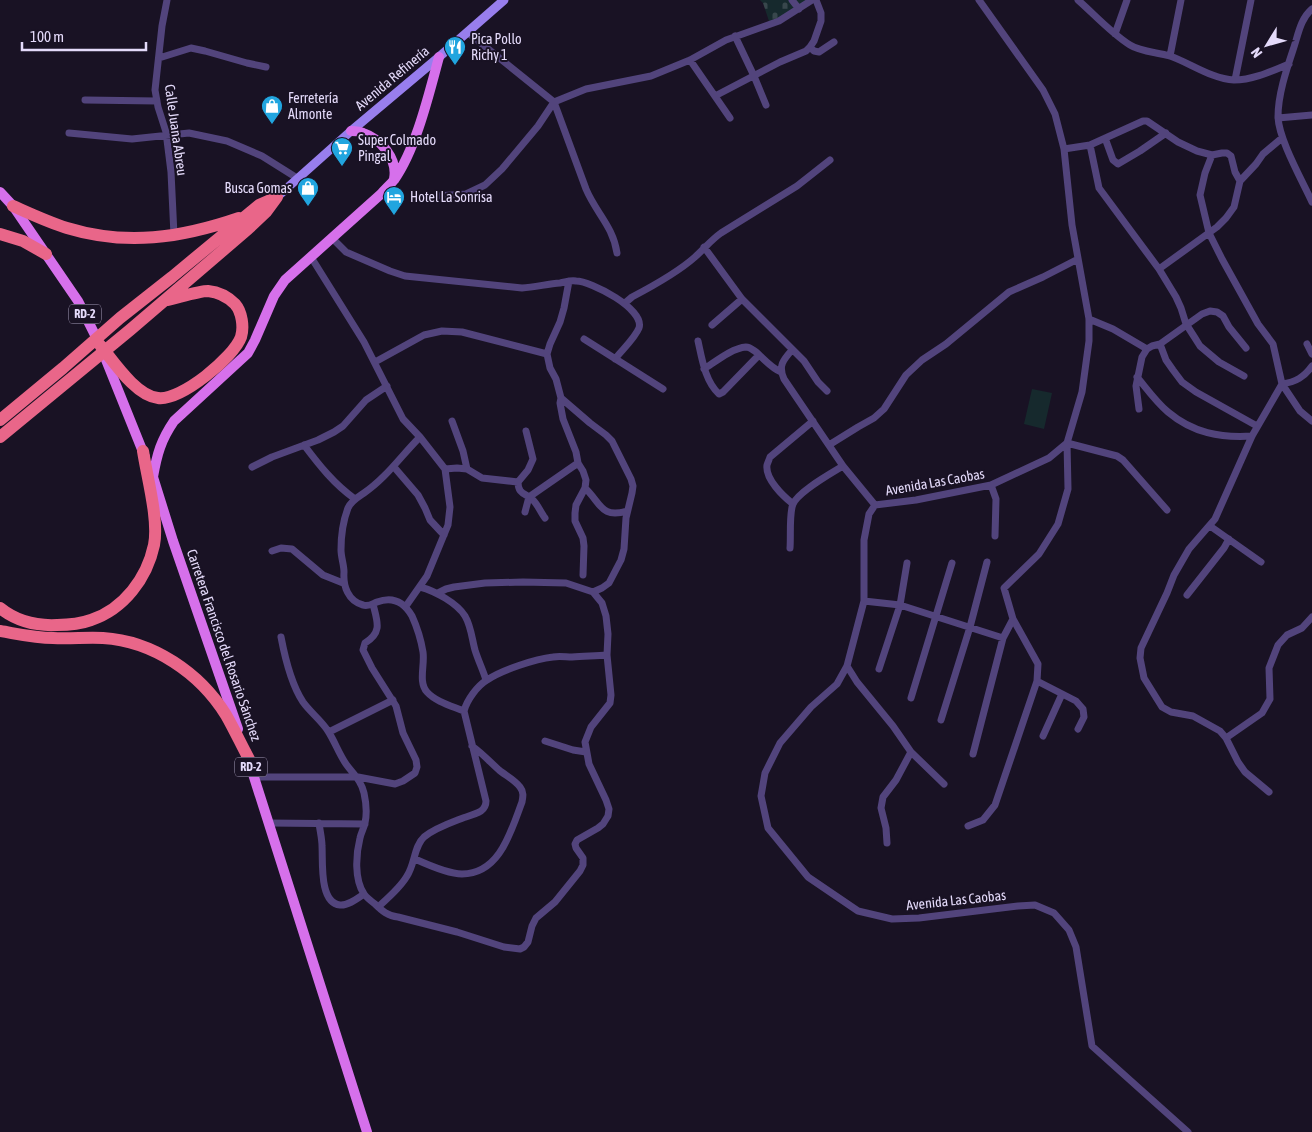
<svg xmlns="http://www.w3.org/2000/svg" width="1312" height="1132" font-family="'Asap Condensed',sans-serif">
	<defs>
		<pattern id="cemetery-stones" width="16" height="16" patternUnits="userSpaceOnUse" patternTransform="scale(1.25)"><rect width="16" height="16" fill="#16292d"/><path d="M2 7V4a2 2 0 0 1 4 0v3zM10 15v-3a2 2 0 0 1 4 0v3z" fill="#38474c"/></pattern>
	</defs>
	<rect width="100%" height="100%" fill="#191224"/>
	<!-- cemetery -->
	<path fill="url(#cemetery-stones)" d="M760 0H812L770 24 763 3Z"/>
	<!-- pitch -->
	<path fill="#16292d" d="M1032 389 1052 393 1044 429 1024 424Z"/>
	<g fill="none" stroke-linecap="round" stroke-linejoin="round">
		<!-- street -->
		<path stroke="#52447c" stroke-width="7" d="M167 0 162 26 155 90 158 107 166 132 171 172 174 235
			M792 0 799 9
			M979 0 1043 90 1055 114 1064 149 1072 225 1089 319V341L1082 392 1067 443 1049 458 991 485 916 500 875 505 869 514 864 540V601L847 666 837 684 811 707 780 743 765 773 761 796 768 828 808 877 858 911 892 919 919 918 1018 906 1035 905 1054 913 1069 930 1076 947 1092 1046 1188 1132
			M1078 0C1094 14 1111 33 1130 45 1141 52 1157 52 1170 56 1190 63 1212 79 1234 80 1253 80 1272 71 1289 64
			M1312 9C1300 19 1298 36 1293 50 1286 71 1278 95 1278 117 1279 140 1302 180 1312 202
			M467 32 554 102 586 189C596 213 613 226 617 253
			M1115 34 1127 0
			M735 36 754 76 766 105
			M810 47 814 51 819 52 834 42
			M1170 56 1181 0
			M159 58 191 48 205 51 247 63 266 67
			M690 60 730 118
			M1235 80 1251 0
			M715 96 780 62 806 51 810 47 814 41 821 21V13L816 0
			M85 100 157 101
			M1278 118 1312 115
			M69 133 132 139 189 133 227 141 262 156 297 178
			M1105 138 1113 160 1118 164 1140 151 1166 133
			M1090 145 1099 188 1159 269 1176 297 1181 308 1186 324 1195 338 1200 346 1219 362 1244 376
			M1064 149 1090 145 1143 121H1147L1178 142 1197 151 1212 155 1222 153H1227L1231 156 1235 172 1240 181
			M1212 155 1205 173 1200 195 1209 233 1222 259 1258 324 1273 344 1282 384 1300 411 1312 421
			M437 196 466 194 485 185 502 169 538 126 554 102 586 89 651 76 690 60 726 40 779 21 812 0
			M332 238 346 252 390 271 405 276 522 288C535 287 548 284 560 283 566 282 570 280 576 281 591 281 645 309 639 328 635 338 622 350 615 359
			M704 247 742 299 804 361 818 382 827 391
			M311 257 364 342 403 419 420 437 445 469 450 507 448 525 427 576 406 606
			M1159 269 1217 227 1226 218 1234 207 1240 181 1256 164 1263 154 1282 138
			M569 281 564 308 560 322 550 344 547 354 550 368 556 379 561 398 590 423 606 435 612 441 631 479 633 486 632 493 626 518 624 549 621 560 609 583 602 588 593 592
			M625 303 632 297C653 286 677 273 695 257 704 249 711 240 721 233L797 186 830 160
			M1089 319 1113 329 1147 349
			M712 325 742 299
			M584 339 663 389
			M698 341C702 359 705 381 719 394L723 392 759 355
			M1160 344 1166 360 1173 370 1182 382 1196 392 1257 426
			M1307 344 1312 354
			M792 350C783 360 778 366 784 379L843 466 875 505
			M375 362 424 335 442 331 462 332 547 354
			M704 369C715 362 732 348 746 347 750 347 753 350 756 352 764 359 771 368 781 372
			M1137 377C1147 389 1156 402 1168 412 1193 433 1220 438 1252 436
			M561 398 560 403 563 419 576 452 578 463 583 471 586 480 585 488 576 505 575 513V521L583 538 584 546 583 575
			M1139 409 1136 386 1142 357 1147 349 1152 346 1160 344 1202 314 1210 311 1217 312 1223 316 1229 327 1246 348
			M452 421 463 451 467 469
			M526 431 533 459 528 470 518 482C518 495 526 493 533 500 538 505 541 513 545 518
			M420 437C401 456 386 478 364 493 358 497 351 501 348 508 343 521 341 536 341 550 341 557 344 565 344 572 343 586 348 601 363 605 368 607 372 604 377 602 393 596 404 602 412 616 417 627 421 640 423 652 425 665 418 682 427 692 436 702 452 706 464 711
			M304 445C319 465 334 484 355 499
			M829 445 858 427 874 418 884 409 906 375 922 360 946 344 1009 292 1043 277 1078 259
			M252 467 272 457 318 440 334 432 343 426 366 400 387 386
			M394 467 418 495 425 508 430 520 444 535
			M445 469 457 468 467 469 482 478 518 482
			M991 485 996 499 995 536
			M585 488C601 503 601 519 627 511
			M793 504C783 496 765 479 767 465 768 462 769 460 770 457L813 421
			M525 512 529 497 578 463
			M1210 526 1261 562
			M790 548C791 537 789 513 793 504 799 491 830 474 843 466
			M272 551 281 548 292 549 323 575 343 583
			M420 587C435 591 457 603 465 616 471 626 472 639 475 650 478 660 483 670 486 680
			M1187 595 1224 548 1229 539
			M864 601 900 605 1003 638
			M281 637C285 658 291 684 303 702 310 712 321 720 328 731 335 742 339 754 346 764 353 774 361 780 364 793 366 802 367 814 365 823 364 828 361 833 360 838 356 854 354 879 364 894 367 898 371 901 375 904 382 911 388 916 398 917L457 932 504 947 520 949 524 947 528 942 532 926 536 918 555 902 580 871 583 865V858L576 848 575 844 577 840 598 828 603 824 608 816 609 809 606 800 589 764 585 742 591 727 610 703 611 695 607 655 608 634 606 616 602 603 593 592 566 583 523 582 485 583 454 587 446 589 438 593
			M847 666 857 682 893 726 911 752 944 784
			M879 669 900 605 907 563
			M1037 681 1076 701 1083 709 1084 717 1078 729
			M911 698 952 563
			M941 720 970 627 987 562
			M329 732 393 700
			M1043 736 1062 694
			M1226 738 1262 713 1270 699 1269 668 1278 645 1287 635 1302 628 1312 617
			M545 741 573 750 586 752
			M973 754 1003 638 1013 619 1004 588 1039 554 1058 524 1068 489 1067 443 1117 456 1123 460 1167 510
			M255 777H358L395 784 403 781 415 773 417 767 416 760 403 733 396 706 372 668 363 650 365 643C383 632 377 621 373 604
			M1269 792 1245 772 1238 762 1226 738 1220 731 1193 716 1171 712 1162 707 1144 678 1140 658 1141 648 1167 593 1174 575 1189 549 1215 519 1252 436 1278 391 1282 384C1296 382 1304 377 1312 366
			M269 823 365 824
			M319 823C320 831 322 839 322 846 323 861 319 903 340 905 348 906 358 898 364 894
			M968 826 983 820 995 805 1037 681 1038 664 1013 619
			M887 843 886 828 881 808 883 797 896 780 911 752
			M415 859C426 864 450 874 462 874 500 874 511 831 522 802 523 797 524 792 520 787 515 780 505 775 499 770 490 762 482 753 472 746
			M378 907C388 898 400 888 407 876 415 864 414 846 424 837 435 828 450 823 463 818 469 816 476 814 481 811 485 808 486 805 486 801L464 711C467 700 477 686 487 680 502 670 535 659 553 657 559 656 566 657 572 657 584 656 595 656 607 655"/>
		<!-- secondary -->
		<path stroke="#987eed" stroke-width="9" d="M277 197 351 131 439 57 504 0"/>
		<!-- primary -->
		<path stroke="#d670eb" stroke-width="10" d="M351 131C354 131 359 131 363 133 381 139 398 159 394 179
			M0 192 13 206 78 301 100 345 145 457
			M153 477 173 541 238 729
			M153 477C157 454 161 440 174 421L248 353 255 340 274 296 285 280 381 194C385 189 390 185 394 180 416 149 429 94 439 57
			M246 752 367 1132"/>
		<!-- highway -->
		<path stroke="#e96689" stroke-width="12" d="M13 206C31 214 48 222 67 228 126 246 181 238 239 218
			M0 234 23 241 46 254
			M100 345C114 362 136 396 158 398 181 401 234 357 241 337 244 327 242 312 235 304 228 297 218 292 208 291 199 291 177 298 167 300
			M0 420 63 368 120 318 172 277 259 205 275 198
			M0 437 130 330 248 229 266 212 277 197
			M0 608C16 621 37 626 57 625 68 625 80 624 91 620 124 609 147 578 154 545 159 520 147 477 143 451
			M0 631C18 634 35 638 53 638 70 639 87 637 103 638 153 641 200 673 226 715 234 729 241 744 249 759"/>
	</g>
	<!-- icons -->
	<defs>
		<g id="restaurant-pin" transform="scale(1.125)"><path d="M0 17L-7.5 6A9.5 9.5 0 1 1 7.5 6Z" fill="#21a5df" stroke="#191224"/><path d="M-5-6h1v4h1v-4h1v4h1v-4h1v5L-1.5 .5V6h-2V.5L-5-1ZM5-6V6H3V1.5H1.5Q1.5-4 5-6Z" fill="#fff"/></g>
		<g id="shop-pin" transform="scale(1.125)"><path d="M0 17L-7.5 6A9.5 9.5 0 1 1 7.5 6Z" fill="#21a5df" stroke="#191224"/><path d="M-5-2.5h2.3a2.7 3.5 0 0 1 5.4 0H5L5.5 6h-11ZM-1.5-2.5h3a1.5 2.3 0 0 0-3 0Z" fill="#fff"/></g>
		<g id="supermarket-pin" transform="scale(1.125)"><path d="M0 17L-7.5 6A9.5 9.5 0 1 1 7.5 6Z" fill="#21a5df" stroke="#191224"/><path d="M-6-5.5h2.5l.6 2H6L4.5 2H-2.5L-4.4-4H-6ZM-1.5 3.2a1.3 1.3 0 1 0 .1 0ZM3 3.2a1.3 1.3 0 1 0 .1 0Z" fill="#fff"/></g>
		<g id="hotel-pin" transform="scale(1.125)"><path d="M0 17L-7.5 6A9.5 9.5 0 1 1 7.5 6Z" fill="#21a5df" stroke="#191224"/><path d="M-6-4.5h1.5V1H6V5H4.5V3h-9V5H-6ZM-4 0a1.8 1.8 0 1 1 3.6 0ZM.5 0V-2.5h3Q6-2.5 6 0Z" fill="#fff"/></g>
	</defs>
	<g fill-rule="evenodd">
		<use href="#restaurant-pin" x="455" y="47"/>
		<use href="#shop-pin" x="272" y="106"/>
		<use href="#supermarket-pin" x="342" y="148"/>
		<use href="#shop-pin" x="308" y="188"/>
		<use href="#hotel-pin" x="394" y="197"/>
	</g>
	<g text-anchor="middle" stroke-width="4" stroke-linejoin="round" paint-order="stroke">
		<!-- shield labels -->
		<g fill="#191224" stroke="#a79eba" stroke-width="1">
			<rect x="69" y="304.5" width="32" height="19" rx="4"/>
			<rect x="235" y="757.5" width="32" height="19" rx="4"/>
		</g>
		<g font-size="12" font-weight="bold" fill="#e4dafa">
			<text x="85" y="318">RD-2</text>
			<text x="251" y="771">RD-2</text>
		</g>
		<!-- poi labels -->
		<g font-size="14" fill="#e4dafa" stroke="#191224" text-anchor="start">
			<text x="471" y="44">Pica Pollo<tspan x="471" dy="16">Richy 1</tspan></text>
			<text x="288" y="103">Ferretería<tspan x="288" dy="16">Almonte</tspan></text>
			<text x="358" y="145">Super Colmado<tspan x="358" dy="16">Pingal</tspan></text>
			<text x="292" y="193" text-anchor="end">Busca Gomas</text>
			<text x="410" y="202">Hotel La Sonrisa</text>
		</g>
		<!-- street labels -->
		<g font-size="14" fill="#e4dafa" stroke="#191224">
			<text transform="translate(392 78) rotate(-40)" y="5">Avenida Refinería</text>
			<text transform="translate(176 130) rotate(82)" y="5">Calle Juana Abreu</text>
			<text transform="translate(935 482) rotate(-10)" y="5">Avenida Las Caobas</text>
			<text transform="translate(224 645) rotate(71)" y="5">Carretera Francisco del Rosario Sánchez</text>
			<text transform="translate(956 900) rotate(-6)" y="5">Avenida Las Caobas</text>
		</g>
	</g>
	<!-- north arrow -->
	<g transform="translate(1267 45) rotate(233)" stroke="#191224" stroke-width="4" paint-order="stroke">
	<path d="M0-4L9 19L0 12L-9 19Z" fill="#e4dafa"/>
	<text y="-8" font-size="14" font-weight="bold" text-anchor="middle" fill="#e4dafa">N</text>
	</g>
	<!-- scale -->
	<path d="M22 42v8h124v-8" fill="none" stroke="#e4dafa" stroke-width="2.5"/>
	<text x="30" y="42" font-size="15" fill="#e4dafa" stroke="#191224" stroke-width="4" paint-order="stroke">100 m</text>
</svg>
